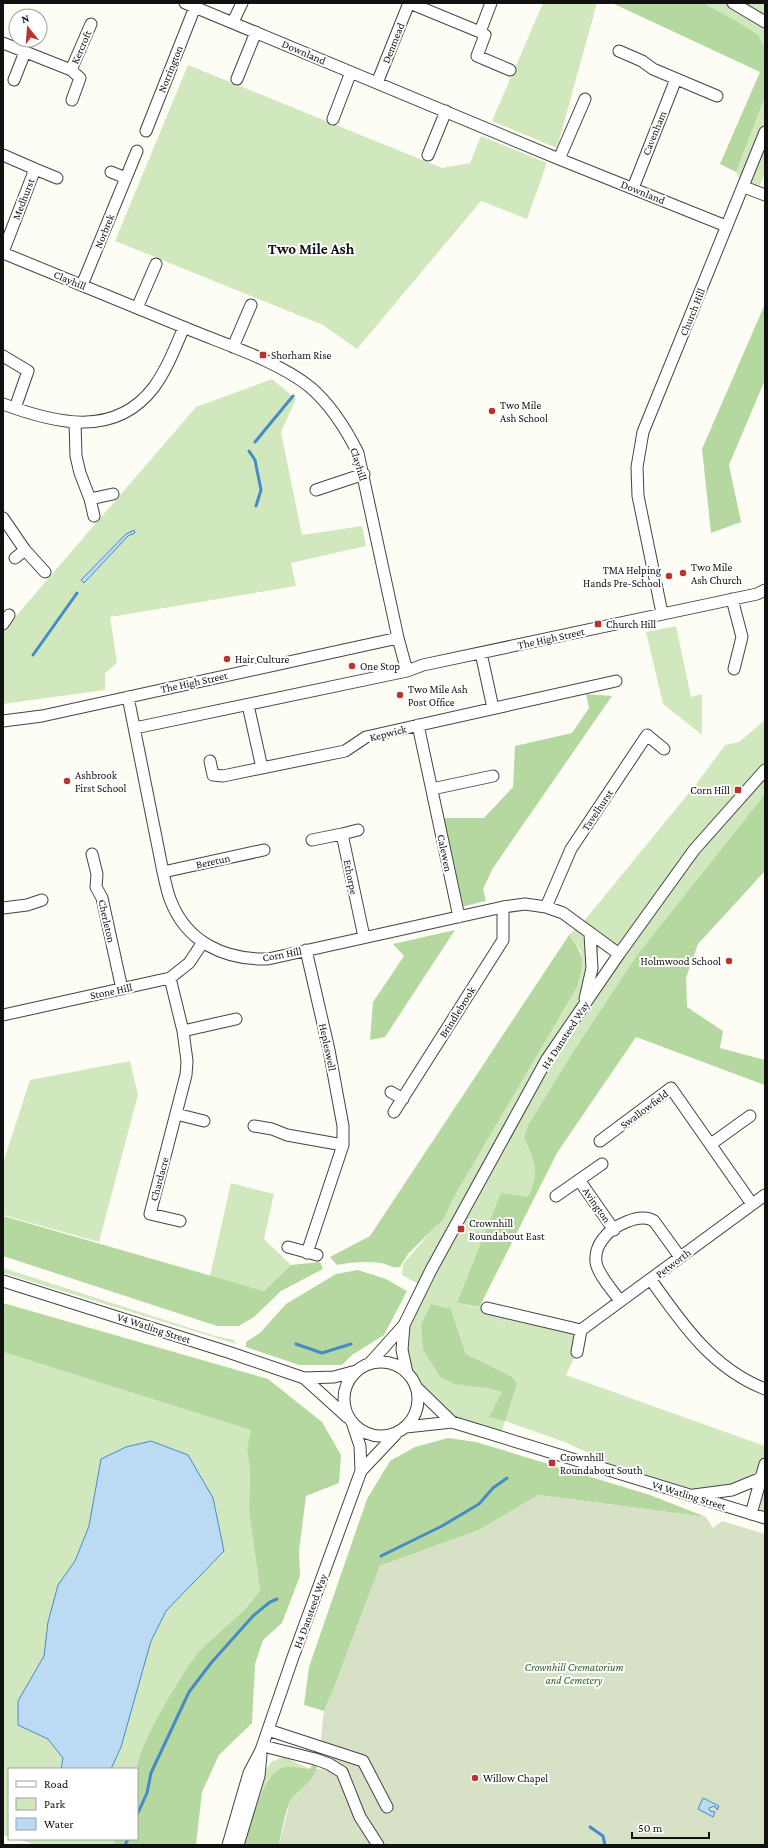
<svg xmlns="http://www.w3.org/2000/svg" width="768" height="1848" font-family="'Crimson Pro',serif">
	<rect width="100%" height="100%" fill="#fefdf5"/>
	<!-- green -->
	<path fill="#d1e8bf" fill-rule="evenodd" d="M543 3H597L557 148 492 121Z
		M703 3H765V48L758 35 737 21Z
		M188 65 442 168 470 163 481 136 547 163 527 219 481 201 357 349 323 325 115 241Z
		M765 97V173L757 192 744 187 736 172Z
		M272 379 296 399 281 432 302 535 362 526 366 546 291 563 296 586 110 617 117 663 105 673V690L3 704V631L196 407Z
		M676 626 691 697 702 694V735L663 704 646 632Z
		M765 720V794L637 955 575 1049 524 1137C534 1162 541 1171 529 1197H518L457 1303 514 1314 498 1327 511 1317 581 1330 577 1352 566 1375 765 1446V1518L751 1514 761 1478 691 1495 606 1469 603 1460 567 1443 505 1421 500 1438 452 1422 416 1387 407 1373 404 1325 422 1286 402 1275 403 1264 409 1257 437 1224 443 1220 456 1193 582 967 581 951 569 935 584 921 697 783 725 745 739 742ZM601 942 619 954 584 1004ZM451 1309 466 1354 511 1376 502 1392 440 1377 423 1350 421 1325Z
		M130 1061 138 1095 99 1242 3 1215V1163L30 1080Z
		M231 1183 274 1194 264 1239 291 1265 264 1291 210 1276Z
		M3 1268 215 1336 234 1340 236 1344 3 1273Z
		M3 1352 252 1430 247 1449 250 1471 249 1511 260 1590C243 1614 218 1631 199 1653 174 1681 148 1733 137 1769H9V1837L3 1835Z
		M284 1757 310 1769H298L262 1792 245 1845H240L263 1774 271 1762Z
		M17 1839H115L114 1845H36Z"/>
	<!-- forest -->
	<path fill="#b4d89f" d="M612 3H703L737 21 758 35 765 48V97L736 172 720 164 760 72Z
		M765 304V380L729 465 741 522 711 533 702 449Z
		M586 694 612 696 493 868 483 889 486 901 461 907 443 818H484L513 787 515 746 572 733 589 708Z
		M765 794V871L698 944 686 978 687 1007 723 1031 720 1048 765 1060V1085L636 1037 557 1153 480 1306 487 1308 457 1303 501 1193 528 1197C541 1171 534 1162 524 1137L529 1124 575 1049 637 955Z
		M455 930 385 1037 370 1040 373 1002 404 956 393 944Z
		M569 935C586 958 584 961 577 987L456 1193 443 1220 437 1225 408 1254 400 1267C393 1269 388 1264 381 1263 366 1261 352 1262 337 1265L330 1257 370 1236Z
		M3 1216 264 1291 291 1265 320 1262 323 1269 281 1291 254 1317 239 1326H217L3 1256Z
		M358 1270 386 1279 407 1291 384 1335 352 1355 342 1365H299L246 1347V1342L260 1333 286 1304 336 1274Z
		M3 1303 268 1379 322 1422 341 1455 339 1483 306 1496 299 1551 300 1576 282 1623 263 1640 255 1664 252 1723 219 1755 202 1792 196 1845H114L115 1839H137C137 1816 135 1792 137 1769 139 1745 182 1671 199 1652 219 1631 244 1614 260 1590L249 1511 250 1471 247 1449 251 1430 3 1352Z
		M431 1304 451 1309 466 1354 511 1376 517 1383 505 1421 489 1417 502 1392 486 1388 455 1384 440 1377 423 1350 421 1325Z
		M448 1438 476 1442 650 1495 706 1517 539 1495 479 1530 380 1566 334 1688 324 1711 304 1705 309 1667 367 1499 390 1461 415 1447Z
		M315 1759C324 1775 299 1789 291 1800 286 1807 281 1835 279 1845H245C251 1826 263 1770 285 1767 292 1766 302 1769 310 1769Z"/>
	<!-- cemetery -->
	<path fill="#d6e1c5" d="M538 1495 706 1517 713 1528 722 1521 765 1534V1845H279L290 1801 312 1778 317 1769H329L321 1756 333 1759 334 1756 320 1746 324 1711 334 1688 380 1566 479 1530Z"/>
	<!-- water -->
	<path fill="#bcdaf3" stroke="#478ac6" d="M134 530 135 533 128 536 84 583 81 580 126 534Z
		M151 1441 188 1455 213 1498 224 1551 166 1611 151 1641 121 1747 111 1769H61L63 1758 48 1739 18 1725V1701L44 1656 48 1622 58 1585 75 1561 89 1526 101 1459 126 1447Z
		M703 1798 719 1806 717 1810 715 1806 709 1808 710 1811 715 1812 713 1817 698 1809Z"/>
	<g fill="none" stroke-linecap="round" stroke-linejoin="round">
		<!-- stream -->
		<path stroke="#478ac6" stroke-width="3" d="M255 442 293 396
			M249 451 255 460 261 490 256 506
			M33 655 77 593
			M296 1344 322 1353 351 1344
			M381 1556 442 1526 479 1504 493 1488 507 1478
			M137 1815 147 1793 151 1773 189 1692 211 1663 253 1616 270 1602 277 1599
			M590 1827 603 1836 605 1845
			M125 1845 128 1839"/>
		<!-- minor casing -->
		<g stroke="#444" stroke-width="13">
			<path id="minor" d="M185 3 559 159 726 226
				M733 3 765 22
				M412 4 480 32 491 3
				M233 22 242 3
				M480 32 485 35 477 56 510 70
				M3 43 71 70 91 24
				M619 51 642 61 653 69 717 96
				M71 70 80 78 72 100
				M237 79 256 32
				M14 80 25 52
				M377 83 409 3
				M333 119 351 72
				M146 131 195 7
				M3 155 35 169
				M428 155 446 111
				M559 159 585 99
				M111 172 126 178
				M744 187 765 195
				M633 188 676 79
				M3 252 35 169 57 178
				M3 253C67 279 130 305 193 331 230 346 279 362 310 387 331 405 346 429 358 453L398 638 407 671
				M82 285 137 151
				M137 308 156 264
				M233 347 251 305
				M3 356 28 371 15 408
				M3 404C54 423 115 439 154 387 167 369 175 348 184 327
				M75 423 76 456 80 473 90 499 113 494
				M316 490 364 474
				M90 499 94 516
				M3 518 25 550 45 572
				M15 558 25 550
				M732 599 742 637 734 669
				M662 613 638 496 637 467 643 432 765 132
				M3 624 9 615
				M481 653 493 708
				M128 697 163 872C165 881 167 891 170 899 186 942 224 960 268 959L503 907 525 904 546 907 563 913 619 954
				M248 705 262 768
				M3 721 42 716 398 638
				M418 725 459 917
				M135 728 407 671 423 665 757 594 765 590
				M210 761 213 775 223 776 345 751 366 737 616 681
				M432 789 493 776
				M358 830 342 834 364 937
				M312 840 342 834
				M92 854 97 874 96 887 102 898 122 989
				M163 872 264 850
				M546 907 571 849 647 735 664 749
				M3 908 27 905 42 900
				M306 950 329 1050 343 1126V1145L307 1253
				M170 978 183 1031 236 1019
				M585 999 592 968 590 934
				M3 1015 170 978 189 963 203 942
				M391 1092 403 1099
				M394 1112 503 940V907
				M176 1114 204 1121
				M254 1126 272 1129 287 1135 343 1145
				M600 1141 671 1088 752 1204
				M711 1144 750 1116
				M579 1180 614 1230
				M556 1196 602 1164
				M180 1221 150 1214 186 1075 187 1061 183 1031
				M288 1247 317 1255
				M651 1280C682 1324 713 1369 765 1389
				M3 1281 231 1353 304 1378 347 1417
				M620 1301C613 1291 597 1273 596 1262 595 1254 598 1245 603 1239 612 1226 640 1212 654 1221L680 1257
				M487 1308 581 1330
				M404 1325 402 1350 407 1373
				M577 1352 581 1330 765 1195
				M344 1399a37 37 0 1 1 74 0a37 37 0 1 1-74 0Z
				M370 1363 404 1325 431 1270 547 1059 619 954 694 850 765 770
				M304 1378 334 1377 356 1371
				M416 1387 452 1422
				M353 1425 360 1446 361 1471
				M406 1427 452 1422 765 1518
				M694 1495 732 1490 761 1478
				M751 1514 765 1464
				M268 1730 363 1761 387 1807
				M263 1746 315 1759 329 1764 342 1772 360 1817 378 1845
				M228 1845 249 1773 261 1750 293 1657 361 1471 396 1434
				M238 1845 259 1776 261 1755"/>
		</g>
		<!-- minor -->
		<use href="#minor" stroke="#fff" stroke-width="11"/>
	</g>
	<!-- markers -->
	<g fill="#ba332f" stroke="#fff" stroke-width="1.5">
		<rect x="259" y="351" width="8" height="8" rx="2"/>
		<circle cx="492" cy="411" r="4"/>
		<circle cx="683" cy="573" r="4"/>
		<circle cx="669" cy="576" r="4"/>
		<rect x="594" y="620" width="8" height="8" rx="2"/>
		<circle cx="227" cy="659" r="4"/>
		<circle cx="352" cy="666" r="4"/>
		<circle cx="400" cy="695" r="4"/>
		<circle cx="67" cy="781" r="4"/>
		<rect x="734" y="786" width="8" height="8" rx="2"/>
		<circle cx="729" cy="961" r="4"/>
		<rect x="457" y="1225" width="8" height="8" rx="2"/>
		<rect x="548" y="1459" width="8" height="8" rx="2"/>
		<circle cx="475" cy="1778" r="4"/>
	</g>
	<g text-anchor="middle" stroke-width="4" stroke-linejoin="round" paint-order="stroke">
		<!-- street labels -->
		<g font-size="11" fill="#111" stroke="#fff">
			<text transform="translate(393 43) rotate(-68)" y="4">Denmead</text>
			<text transform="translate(81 47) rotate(-66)" y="4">Kercroft</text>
			<text transform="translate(304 52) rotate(23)" y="4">Downland</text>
			<text transform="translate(170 69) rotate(-68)" y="4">Norrington</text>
			<text transform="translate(654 133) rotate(-68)" y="4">Cavenham</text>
			<text transform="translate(643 192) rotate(22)" y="4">Downland</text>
			<text transform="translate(23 199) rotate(-69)" y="4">Medhurst</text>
			<text transform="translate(104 231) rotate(-68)" y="4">Norbrek</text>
			<text transform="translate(70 280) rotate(22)" y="4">Clayhill</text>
			<text transform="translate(692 312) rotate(-68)" y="4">Church Hill</text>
			<text transform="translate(359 464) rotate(73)" y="4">Clayhill</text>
			<text transform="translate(551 638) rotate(-12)" y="4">The High Street</text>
			<text transform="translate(194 682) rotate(-12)" y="4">The High Street</text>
			<text transform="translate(388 733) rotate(-14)" y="4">Kepwick</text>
			<text transform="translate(597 810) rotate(-56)" y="4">Tavelhurst</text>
			<text transform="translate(445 853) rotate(78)" y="4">Calewen</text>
			<text transform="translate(213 861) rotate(-12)" y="4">Beretun</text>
			<text transform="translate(351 877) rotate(78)" y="4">Ethorpe</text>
			<text transform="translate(107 921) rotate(77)" y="4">Cherleton</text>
			<text transform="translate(282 954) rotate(-11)" y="4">Corn Hill</text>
			<text transform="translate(111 991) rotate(-12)" y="4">Stone Hill</text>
			<text transform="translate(457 1012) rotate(-58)" y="4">Brindlebrook</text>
			<text transform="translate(565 1035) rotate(-57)" y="4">H4 Dansteed Way</text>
			<text transform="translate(328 1047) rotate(78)" y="4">Hepleswell</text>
			<text transform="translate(644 1109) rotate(-37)" y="4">Swallowfield</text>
			<text transform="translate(159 1179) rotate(-75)" y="4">Chardacre</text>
			<text transform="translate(597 1205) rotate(55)" y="4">Avington</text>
			<text transform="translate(673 1263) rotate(-37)" y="4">Petworth</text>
			<text transform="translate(154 1328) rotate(18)" y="4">V4 Watling Street</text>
			<text transform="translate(689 1495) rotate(17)" y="4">V4 Watling Street</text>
			<text transform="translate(310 1611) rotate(-70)" y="4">H4 Dansteed Way</text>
		</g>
		<!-- poi labels -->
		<g font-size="11" fill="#111" stroke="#fff" text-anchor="start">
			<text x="271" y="359">Shorham Rise</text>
			<text x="500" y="409">Two Mile<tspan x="500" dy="13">Ash School</tspan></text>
			<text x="691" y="571">Two Mile<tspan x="691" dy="13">Ash Church</tspan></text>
			<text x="661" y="574" text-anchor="end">TMA Helping<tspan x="661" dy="13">Hands Pre-School</tspan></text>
			<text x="606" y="628">Church Hill</text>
			<text x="235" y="663">Hair Culture</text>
			<text x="360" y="670">One Stop</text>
			<text x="408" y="693">Two Mile Ash<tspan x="408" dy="13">Post Office</tspan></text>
			<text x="75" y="779">Ashbrook<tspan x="75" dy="13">First School</tspan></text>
			<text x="730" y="794" text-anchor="end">Corn Hill</text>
			<text x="721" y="965" text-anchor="end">Holmwood School</text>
			<text x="469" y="1227">Crownhill<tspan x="469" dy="13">Roundabout East</tspan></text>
			<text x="560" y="1461">Crownhill<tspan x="560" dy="13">Roundabout South</tspan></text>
			<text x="483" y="1782">Willow Chapel</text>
		</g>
		<!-- park labels -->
		<g font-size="11" font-style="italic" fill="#2c6623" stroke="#fff">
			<text x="574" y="1671">Crownhill Crematorium<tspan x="574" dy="13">and Cemetery</tspan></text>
		</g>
		<!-- district labels -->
		<g font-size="15" font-weight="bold" fill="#111" stroke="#fff">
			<text x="311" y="254">Two Mile Ash</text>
		</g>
	</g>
	<!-- border -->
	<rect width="768" height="1848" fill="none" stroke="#111111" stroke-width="8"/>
	<!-- legend -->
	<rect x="8" y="1768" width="130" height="72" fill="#ffffff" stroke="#a0a0a0"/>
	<rect x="16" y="1781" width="20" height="6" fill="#ffffff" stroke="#a0a0a0"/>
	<text x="44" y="1788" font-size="12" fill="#111111">Road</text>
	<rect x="16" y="1798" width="20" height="12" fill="#d1e8bf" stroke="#a0a0a0"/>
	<text x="44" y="1808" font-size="12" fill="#111111">Park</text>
	<rect x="16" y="1818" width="20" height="12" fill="#bcdaf3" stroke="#a0a0a0"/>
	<text x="44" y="1828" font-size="12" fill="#111111">Water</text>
	<!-- north arrow -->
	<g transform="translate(28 28) rotate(343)"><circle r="19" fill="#ffffff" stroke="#a0a0a0"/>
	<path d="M0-3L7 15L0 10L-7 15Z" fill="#ba332f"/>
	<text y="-6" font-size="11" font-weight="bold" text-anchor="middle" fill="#111111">N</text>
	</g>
	<!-- scale -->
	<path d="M632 1832v6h77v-6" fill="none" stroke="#111111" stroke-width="2"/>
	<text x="638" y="1832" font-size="12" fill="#111111" stroke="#ffffff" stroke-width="3" paint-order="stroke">50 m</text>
</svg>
